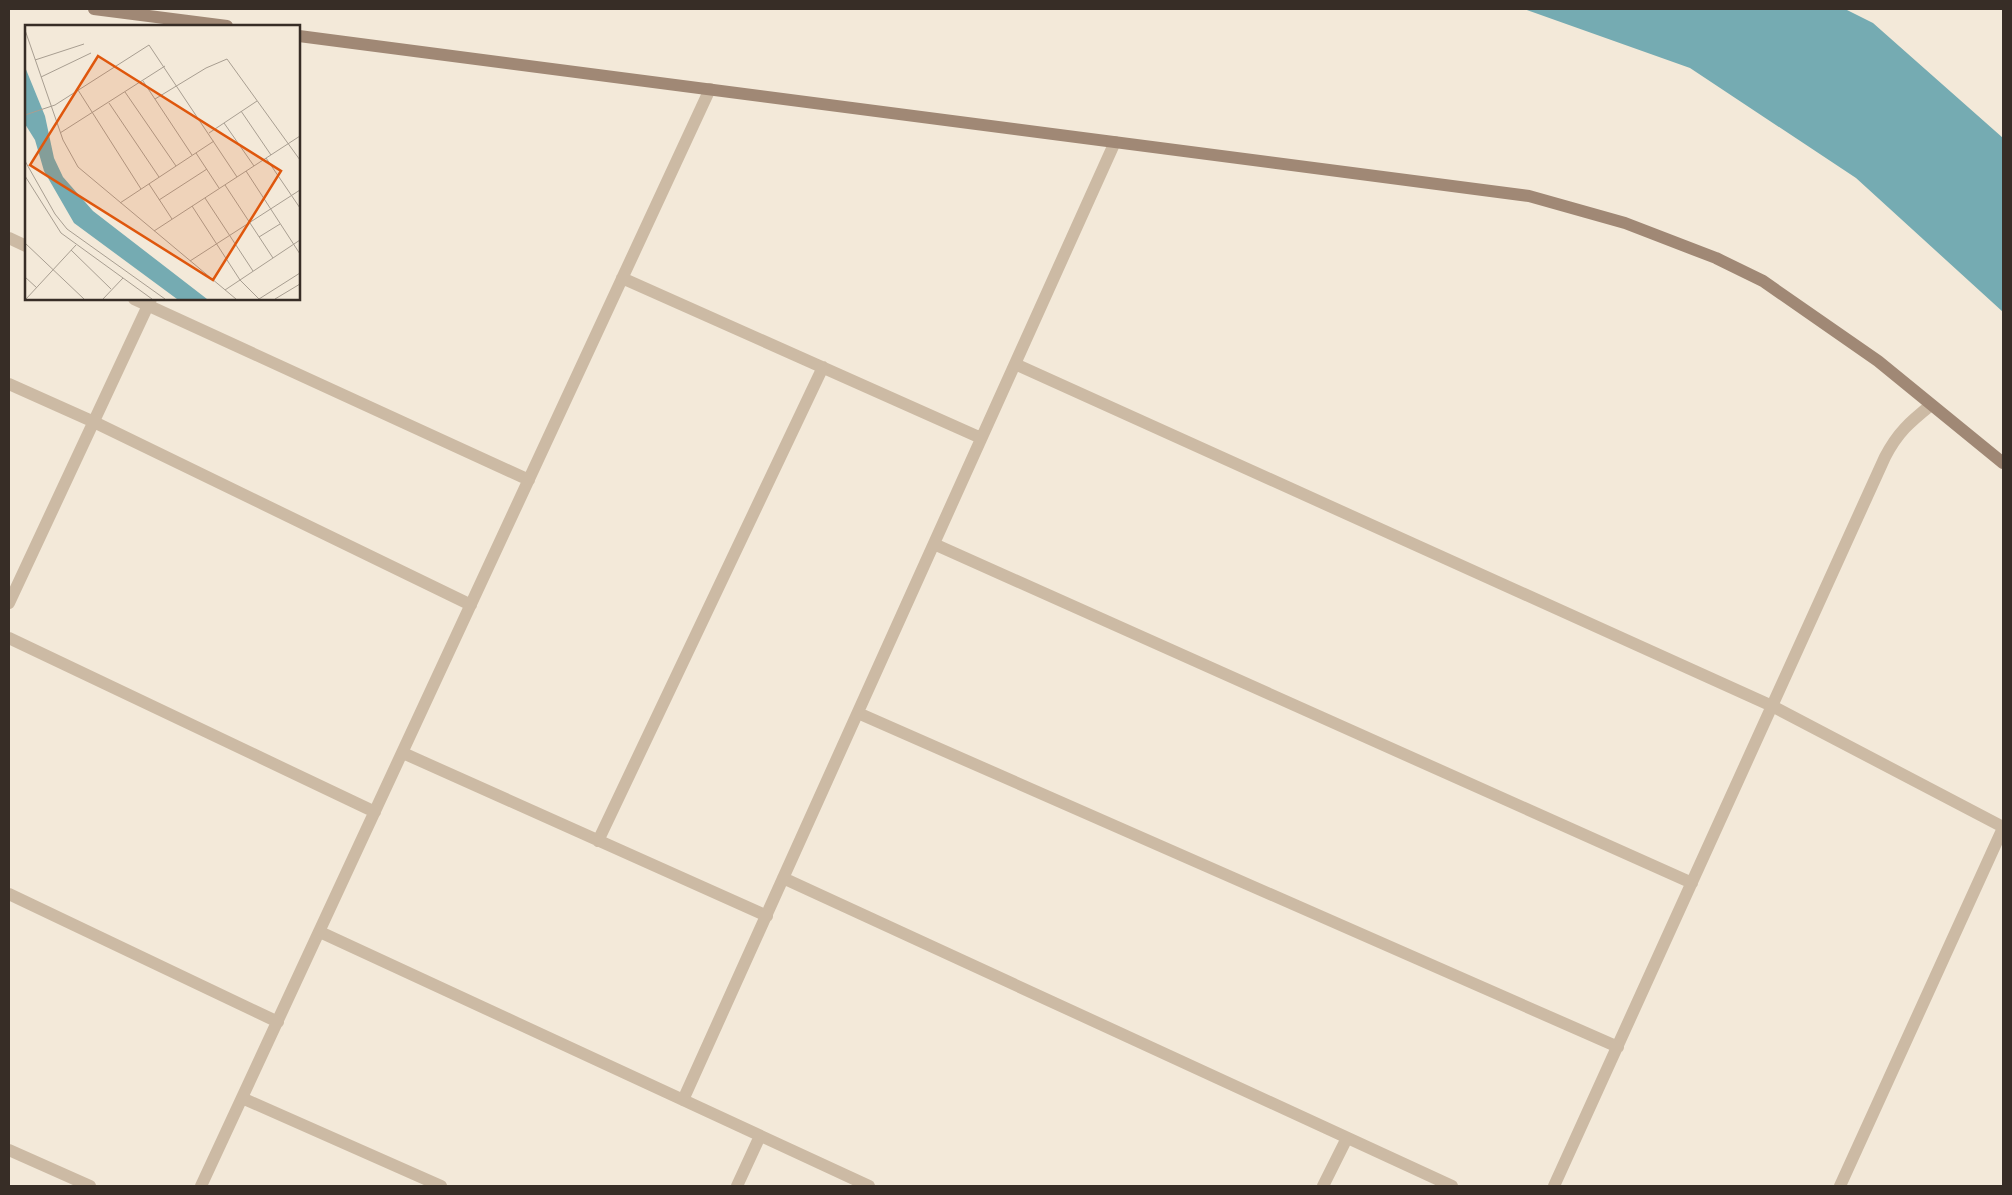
<svg xmlns="http://www.w3.org/2000/svg" width="2012" height="1195" font-family="'Archivo Narrow',sans-serif">
	<rect width="100%" height="100%" fill="#f3e9d9"/>
	<!-- water -->
	<path fill="#75abb2" d="M1524 9H1845L1873 23 2003 138V312L1856 178 1690 68Z"/>
	<g fill="none" stroke-linecap="round" stroke-linejoin="round">
		<!-- street -->
		<path stroke="#ccbaa4" stroke-width="12" d="M9 238 26 246
			M622 278 981 438
			M134 299 529 480
			M1015 364 1772 706 2003 827
			M9 384 94 422 471 605
			M934 544 1692 883
			M9 603 151 299
			M9 638 375 812
			M858 713 1618 1047
			M403 753 767 916
			M598 841 823 367
			M783 878 1452 1186
			M9 894 278 1022
			M320 932 869 1186
			M242 1098 441 1186
			M683 1100 1115 142
			M9 1150 90 1186
			M201 1186 710 89
			M737 1186 760 1136
			M1323 1186 1347 1138
			M1554 1186 1885 457C1898 432 1910 422 1931 405
			M1840 1186 2003 828"/>
		<!-- secondary -->
		<path stroke="#a08875" stroke-width="12" d="M94 9 227 26
			M299 36 1529 196 1625 223 1716 258 1763 281 1878 361 2003 463"/>
	</g>
	<!-- overview -->
	<g transform="translate(25 25)">
		<rect width="275" height="275" fill="#f3e9d9"/>
		<path d="M0 42 20 91 29 133 38 152 68 186 182 274H152L49 198 19 146 10 115 0 99Z" fill="#75abb2"/>
		<path fill="none" stroke="#a89e91" stroke-width="1" d="M0 5 38 115 53 142 211 274M10 35 59 19M16 52 66 28M118 56 167 130M53 65 116 164M100 67 151 141M130 74 181 43 202 34 275 135M84 78 134 152M216 86 246 130M0 90 30 80 124 20 212 152M199 98 229 141M35 108 140 41M184 108 232 76M171 128 194 163M241 133 275 183M0 136 30 189 42 204 140 274M221 146 275 229M0 151 36 208 127 274M124 159 147 194M200 160 248 233M180 173 228 246M134 175 182 144M95 178 189 116M167 181 215 255 234 274M129 206 275 111M234 212 255 199M0 218 59 274M46 225 86 264M165 236 275 165M0 252 12 263M200 265 275 215M1 274 51 220M78 274 98 253M234 274 275 248M250 274 275 259"/>
		<path fill="#df570d" fill-opacity="0.15" stroke="#df570d" stroke-width="2.5" d="M73 31 256 146 188 255 5 140Z"/>
		<rect width="275" height="275" fill="none" stroke="#372d26" stroke-width="2.5"/>
	</g>
	<!-- border -->
	<rect width="2012" height="1195" fill="none" stroke="#372d26" stroke-width="20"/>
</svg>
